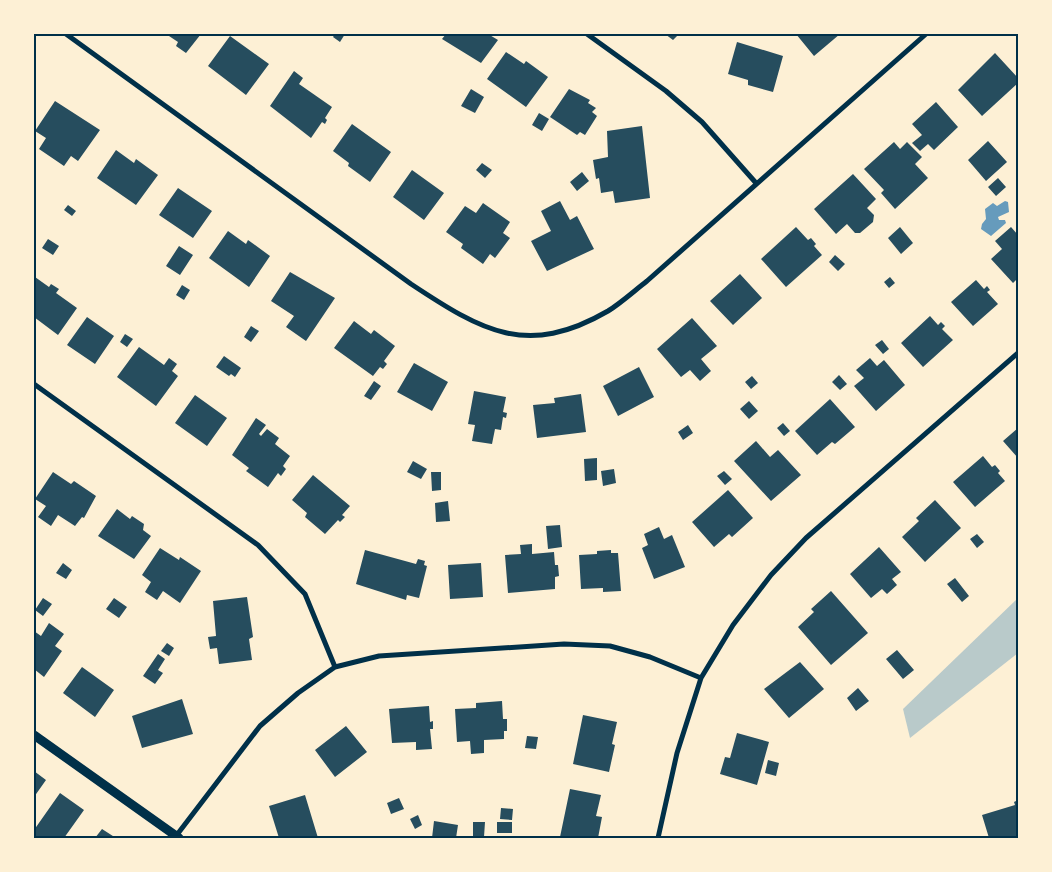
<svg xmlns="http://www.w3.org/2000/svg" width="1052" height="872" font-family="'Source Serif 4',serif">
	<rect width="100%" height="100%" fill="#fdf0d5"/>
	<!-- green -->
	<path fill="#b9caca" d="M1018 598V653L910 738 903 709Z"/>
	<!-- water -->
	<path fill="#669bbc" d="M1005 201 1008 202 1009 212 998 217 999 220H1005L1006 223 991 236 981 229 982 224 986 219 985 209 993 203 997 206Z"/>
	<!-- building -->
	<path fill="#264d5e" d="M166 34H201L186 53 176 46 178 42Z
		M335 34H345L340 42 333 37Z
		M446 34H488L498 40 481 63 442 39Z
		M665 34H679L673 40Z
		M796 34H840L814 56Z
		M230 36 269 64 246 95 208 66Z
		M737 42 783 56 773 92 748 85V80L728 74Z
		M506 52 524 64 526 61 548 77 526 107 487 79Z
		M995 53 1018 78V83L982 116 958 90Z
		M294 71 303 78 299 84 332 107 325 118 327 120 325 124 322 122 311 138 270 106Z
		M471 89 484 97 475 113 461 106Z
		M569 89 590 100 588 103 596 108 592 112 597 116 585 135 580 132 577 135 550 117Z
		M55 101 100 130 78 161 71 156 64 166 39 149 46 138 35 131Z
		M936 102 958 127 934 150 928 144 920 151 912 143 922 135 912 124Z
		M539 113 549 119 542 131 532 125Z
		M352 124 391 152 370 182 348 166 349 163 333 151Z
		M642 126 650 198 615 203 613 191 601 193 599 178 596 179 593 160 608 157 607 131Z
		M988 141 1007 162 986 181 968 160Z
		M894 142 900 149 907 142 922 157 915 164 928 178 895 209 881 193 884 190 864 169Z
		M116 150 134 163 136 159 158 175 136 205 97 178Z
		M482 163 492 170 485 178 476 170Z
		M412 170 444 193 424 220 393 197Z
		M582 172 589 181 577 191 570 182Z
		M853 174 876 199 867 208 874 215 873 222 860 233H855L847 224 836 234 814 209Z
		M998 178 1006 187 996 196 988 187Z
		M178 188 212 211 193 238 159 215Z
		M560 201 570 220 577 216 594 249 547 271 531 241 551 231 541 211Z
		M483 203 510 222 503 233 510 238 495 258 490 254 483 264 461 248 463 244 446 232 465 206 476 213Z
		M68 205 76 211 72 216 64 210Z
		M796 227 808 240 811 238 816 244 814 246 822 255 786 287 761 259Z
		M900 227 913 243 901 254 888 238Z
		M1011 227 1018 235V278L1013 283 991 259 1002 249 995 241Z
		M228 231 246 244 248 240 270 256 249 287 209 258Z
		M48 239 59 246 53 255 42 248Z
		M179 246 193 255 180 275 166 266Z
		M835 255 845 264 838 271 829 262Z
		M290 272 335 298 306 341 286 327 294 316 271 301Z
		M740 274 762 298 733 325 710 301Z
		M35 277 49 287 51 284 59 289 56 293 77 308 58 335 34 317Z
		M890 277 895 283 889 288 884 282Z
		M976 280 984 289 987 286 990 290 987 292 998 304 973 326 951 302Z
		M182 285 190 290 184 300 176 295Z
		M930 316 938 325 941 322 945 326 942 329 953 340 923 367 901 343Z
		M87 317 114 336 95 364 67 345Z
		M692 318 717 346 701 359 711 371 700 381 690 370 681 377 657 349Z
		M354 321 371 334 374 330 395 346 384 361 387 364 383 369 380 367 373 376 334 348Z
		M251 326 259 331 251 342 244 337Z
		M125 334 133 339 127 347 120 342Z
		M882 340 889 349 883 354 875 345Z
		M139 347 164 365 169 358 177 364 172 371 178 376 156 406 117 377Z
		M224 356 241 368 235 377 231 374 229 376 216 367Z
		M870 358 877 366 884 360 905 385 876 411 854 386 864 378 856 370Z
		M414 363 448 382 432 411 397 392Z
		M639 367 654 397 618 416 603 386Z
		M839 375 847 384 840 390 832 382Z
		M752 376 758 383 751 389 745 382Z
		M374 381 381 386 371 400 364 396Z
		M474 391 506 397 503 412 507 413 506 418 503 417 501 430 495 429 492 444 472 441 475 425 468 424Z
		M581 394 586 432 537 438 533 405 555 403 554 398Z
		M195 395 227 418 207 446 175 423Z
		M830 399 855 427 835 444 832 442 817 455 795 431Z
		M749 401 758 411 749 419 740 409Z
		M256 418 266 425 259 434 261 436 267 429 279 438 275 444 290 456 283 466 286 469 281 476 278 473 268 487 246 471 249 468 232 455Z
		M783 423 790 431 784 436 777 428Z
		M688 425 693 433 683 440 678 432Z
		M1018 428V458L1003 441Z
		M756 441 770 457 778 450 801 475 771 501 734 461Z
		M983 456 992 467 995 465 1000 471 998 473 1005 481 975 507 953 482Z
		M597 458V480L585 481 584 459Z
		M413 461 427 469 421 479 407 472Z
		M614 469 616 483 603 486 601 471Z
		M724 471 732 479 725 485 717 476Z
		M53 472 71 484 74 481 96 496 84 518 82 517 75 526 58 515 51 526 38 517 46 506 35 499Z
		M431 472H441V490L432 491Z
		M313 475 350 506 342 515 345 517 340 522 338 520 325 534 305 517 307 513 292 500Z
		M728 490 753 518 732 537 729 534 714 547 692 522Z
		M935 500 961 528 925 562 902 537 919 521 916 518Z
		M448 501 450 521 436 522 435 503Z
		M117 509 130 519 132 516 144 524 143 530 151 536 134 559 98 536Z
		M560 525 562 547 548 549 546 526Z
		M659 527 664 539 672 535 685 567 654 579 642 548 648 545 644 534Z
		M977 534 984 542 977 548 970 539Z
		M532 544V554L554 552 555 565H558L559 576 555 577V589L508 593 505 555 521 554 520 545Z
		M879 547 901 572 892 579 897 585 887 594 882 589 871 598 850 574Z
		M160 548 179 560 180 557 201 571 180 603 163 591 157 600 145 592 151 582 142 575Z
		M365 550 416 564 418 559 425 561 424 565 427 566 419 598 407 595 406 600 356 584Z
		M611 550V553H618L621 591 603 592V588L581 589 579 555 597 554V551Z
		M63 563 72 570 66 579 56 573Z
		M481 563 483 597 450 599 448 565Z
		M955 578 969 596 962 602 947 584Z
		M831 591 868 633 831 665 798 627 814 612 811 609Z
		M247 597 253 637 249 639 252 660 219 664 217 648 210 649 208 637 216 636 213 601Z
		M43 598 52 604 43 616 35 610Z
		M114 598 127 607 119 618 106 609Z
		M49 623 64 634 55 646 62 651 44 677 34 669V631L41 636Z
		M167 643 174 648 169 656 161 651Z
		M897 650 914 670 903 679 886 659Z
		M158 654 165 659 158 670 163 673 155 684 143 676Z
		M800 662 824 689 789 718 764 689Z
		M82 667 114 690 95 717 63 693Z
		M858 688 869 701 856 711 847 698Z
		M182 699 193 734 142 748 132 716Z
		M502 701 503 719H507V731H504V739L484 740V753L471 754 470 741 457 742 455 709 476 708V703Z
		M429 706 430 722 433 721V729H430L432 749 416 750V742L392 743 389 709Z
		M583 715 617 722 612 744 615 745 609 772 573 764Z
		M346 726 367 752 335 777 315 750Z
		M737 733 769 742 757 785 720 774 725 757 730 758Z
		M527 736 538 737 536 749 525 748Z
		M768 760 779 763 776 776 765 773Z
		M34 771 46 780 34 797Z
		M570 789 601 795 596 816 602 817 598 838 560 837Z
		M60 793 84 810 64 838H36L34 830Z
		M305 795 318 838H279L269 806Z
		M399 798 404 809 391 814 387 803Z
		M1018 800V838H989L982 815 1015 805 1014 802Z
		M501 808 513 809 512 820 500 819Z
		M418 815 422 825 415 829 410 819Z
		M434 821 458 825 456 838H432Z
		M473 822H485L484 837H473Z
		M497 822H512V833H497Z
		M102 829 116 838H95Z"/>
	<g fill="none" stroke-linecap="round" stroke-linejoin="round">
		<!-- minor -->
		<path stroke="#003049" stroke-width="5" d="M66 34 411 284C482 331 527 358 608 311 621 303 634 291 647 281L926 34
			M587 34 666 91 702 122 756 183
			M34 384 258 545 305 594 335 667
			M176 836 260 726 298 693 335 667 379 656 564 644 610 646 650 657 701 678 733 625 771 575 806 538 1018 353
			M658 838 677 753 701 678"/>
		<!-- tertiary -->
		<path stroke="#003049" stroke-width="9" d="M34 735 179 838"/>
	</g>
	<!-- border -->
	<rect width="1052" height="872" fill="none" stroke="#fdf0d5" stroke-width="70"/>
	<rect x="35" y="35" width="982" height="802" fill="none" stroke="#003049" stroke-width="2"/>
</svg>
